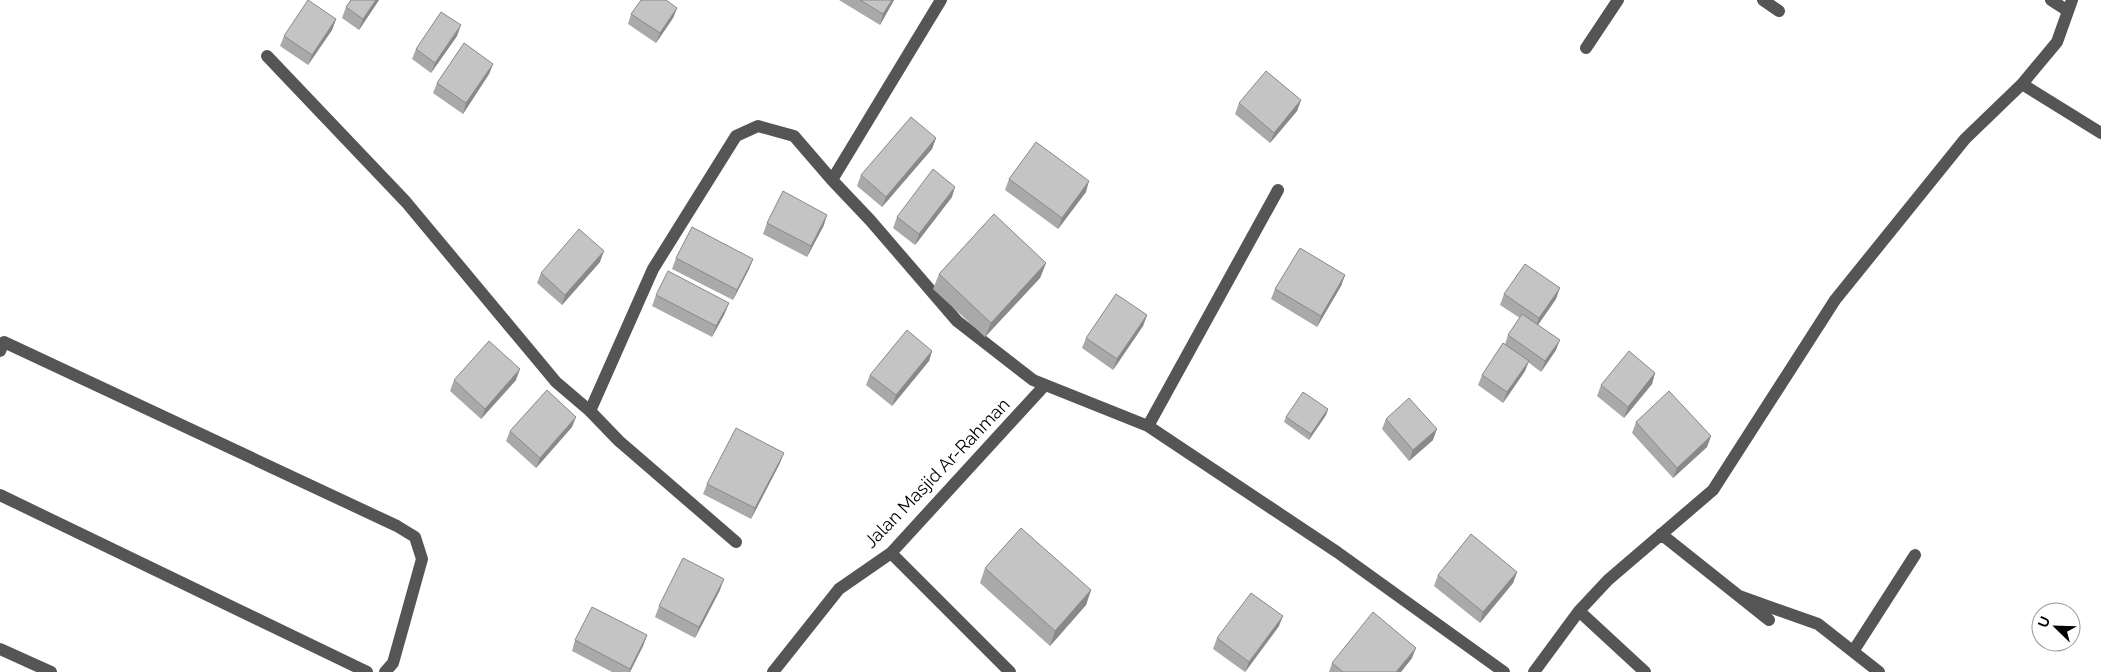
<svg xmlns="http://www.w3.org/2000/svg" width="2101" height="672" font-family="Raleway,sans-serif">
	<rect width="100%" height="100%" fill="#fff"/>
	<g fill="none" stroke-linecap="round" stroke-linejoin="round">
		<!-- minor -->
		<path stroke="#555" stroke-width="12" d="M1763 0 1779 11
			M2051 0 2068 11
			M1586 48 1618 0
			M267 56 406 202 556 382 590 411 619 441 736 542
			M2022 84 2101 133
			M832 180 941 0
			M1278 190 1148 426 1337 552 1504 672
			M0 351 4 342 397 526 415 537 422 559 393 663 385 672
			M590 411 653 269 736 136 758 126 794 136 832 180 870 220 957 321 1033 380 1148 426
			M0 495 367 672
			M1661 534 1769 620
			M891 553 1010 672
			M1739 596 1818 624 1879 672
			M1579 611 1645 672
			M0 649 51 672
			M1854 650 1915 555
			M773 672 839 589 891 553 1045 385
			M1534 672 1579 611 1608 580 1713 490 1835 300 1965 139 2022 84 2057 42 2072 0"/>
	</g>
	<!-- wall -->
	<path fill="#a9a9a9" d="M351 0H379L359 30 342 18 346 7Z
		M839 0H894L880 25Z
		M677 8 673 18 656 43 628 24 631 14Z
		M336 19 332 30 308 65 280 46 284 36Z
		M457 36 431 73 412 59 416 49Z
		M493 64 489 74 463 114 433 93 437 83Z
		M1301 100 1297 111 1270 143 1235 114 1239 103Z
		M936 138 932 149 882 207 857 186 861 175Z
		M1009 179 1086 192 1058 229 1005 190Z
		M952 197 915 245 893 228 897 217Z
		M767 223 824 225 807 257 763 234Z
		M676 258 753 259 749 269 733 300 672 269Z
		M600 262 562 305 537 283 541 273Z
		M1046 263 1040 278 985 337 933 289 939 274Z
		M1345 275 1341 286 1317 327 1271 299 1275 289Z
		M1504 294 1556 299 1538 325 1556 350 1541 372 1528 362 1525 371 1503 403 1478 385 1482 375 1505 344 1508 335 1520 318 1500 305Z
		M656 295 725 313 712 337 652 306Z
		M1147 315 1143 326 1113 370 1082 348 1086 338Z
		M932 351 929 361 892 406 866 385 870 375Z
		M1655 373 1652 384 1624 418 1597 396 1601 385Z
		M454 380H516L481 419 450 391Z
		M1328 409 1326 415 1309 440 1284 422 1286 417Z
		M1386 419 1433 440 1409 461 1382 429Z
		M1636 422 1711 436 1707 447 1673 478 1632 433Z
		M572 427 536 468 506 441 510 431Z
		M780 463 751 519 703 494 707 484Z
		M985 568 1091 590 1086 605 1050 646 980 583Z
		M1517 572 1513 583 1480 623 1434 586 1438 575Z
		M720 590 695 638 655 617 659 606Z
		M1279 626 1245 672 1213 649 1217 638Z
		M647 635 643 646 630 672H612L572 651 575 640Z
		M1412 658 1401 672H1329L1332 663Z"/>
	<!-- shaded-wall -->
	<path fill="#898989" d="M376 0H379L359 30 363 19Z
		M892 0H894L880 25 883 14Z
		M677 8 673 18 656 43 660 33Z
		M336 19 332 30 308 65 312 55Z
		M461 25 457 36 431 73 435 63Z
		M493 64 489 74 463 114 466 103Z
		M1301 100 1297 111 1270 143 1274 133Z
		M936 138 932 149 882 207 886 197Z
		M1089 181 1086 192 1058 229 1062 218Z
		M955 187 952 197 915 245 919 234Z
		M827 215 824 225 807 257 811 246Z
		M604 251 600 262 562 305 565 295Z
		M753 259 749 269 733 300 737 290Z
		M1046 263 1040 278 985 337 991 323Z
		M1345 275 1341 286 1317 327 1321 316Z
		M1560 288 1556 299 1535 329 1539 318Z
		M729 303 725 313 712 337 716 326Z
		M1147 315 1143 326 1113 370 1117 359Z
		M1560 340 1556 350 1541 372 1545 361Z
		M932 351 929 361 892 406 896 395Z
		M1529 361 1525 371 1503 403 1507 392Z
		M520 369 516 380 481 419 485 409Z
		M1655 373 1652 384 1624 418 1628 407Z
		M1328 409 1326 415 1309 440 1311 434Z
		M576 417 572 427 536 468 540 458Z
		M1437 429 1433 440 1409 461 1413 450Z
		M1711 436 1707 447 1673 478 1677 468Z
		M784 453 780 463 751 519 755 508Z
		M1517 572 1513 583 1480 623 1483 612Z
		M724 579 720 590 695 638 699 627Z
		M1091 590 1086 605 1050 646 1055 631Z
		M1283 616 1279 626 1245 672 1249 662Z
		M647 635 643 646 630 672H629Z
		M1416 648 1412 658 1401 672H1396Z"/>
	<!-- building -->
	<path fill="#c4c4c4" stroke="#898989" d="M308 0 336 19 312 55 284 36Z
		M351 0H376L363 19 346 7Z
		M641 0H666L677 8 660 33 631 14Z
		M860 0H892L883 14Z
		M441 12 461 25 435 63 416 49Z
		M464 43 493 64 466 103 437 83Z
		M1266 71 1301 100 1274 133 1239 103Z
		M911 117 936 138 886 197 861 175Z
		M1036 142 1089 181 1062 218 1009 179Z
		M933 169 955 187 919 234 897 217Z
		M783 191 827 215 811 246 767 223Z
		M994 214 1046 263 991 323 939 274Z
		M692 227 753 259 737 290 676 258Z
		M579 229 604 251 565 295 541 273Z
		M1300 248 1345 275 1321 316 1275 289Z
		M1525 264 1560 288 1539 318 1504 294Z
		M668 271 729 303 716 326 656 295Z
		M1116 294 1147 315 1117 359 1086 338Z
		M1522 314 1560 340 1545 361 1508 335Z
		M907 330 932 351 896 395 870 375Z
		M489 341 520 369 485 409 454 380Z
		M1503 343 1529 361 1507 392 1482 375Z
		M1629 351 1655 373 1628 407 1601 385Z
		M547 390 576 417 540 458 510 431Z
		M1669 391 1711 436 1677 468 1636 422Z
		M1303 392 1328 409 1311 434 1286 417Z
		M1409 398 1437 429 1413 450 1386 419Z
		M736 428 784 453 755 508 707 484Z
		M1021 528 1091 590 1055 631 985 568Z
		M1471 534 1517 572 1483 612 1438 575Z
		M683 558 724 579 699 627 659 606Z
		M1251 593 1283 616 1249 662 1217 638Z
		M592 607 647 635 630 669 575 640Z
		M1373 612 1416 648 1396 672H1343L1332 663Z"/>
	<g text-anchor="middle" stroke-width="4" stroke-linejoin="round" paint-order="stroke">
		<!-- street labels -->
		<g font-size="18" fill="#000" stroke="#fff">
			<text transform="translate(937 473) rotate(-46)" y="6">Jalan Masjid Ar-Rahman</text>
		</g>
	</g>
	<!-- north arrow -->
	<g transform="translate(2056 627) rotate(293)"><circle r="24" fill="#ffffff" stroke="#999999"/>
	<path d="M0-4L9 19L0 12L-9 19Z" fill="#000000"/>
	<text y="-8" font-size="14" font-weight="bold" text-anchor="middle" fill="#000000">U</text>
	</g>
</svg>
